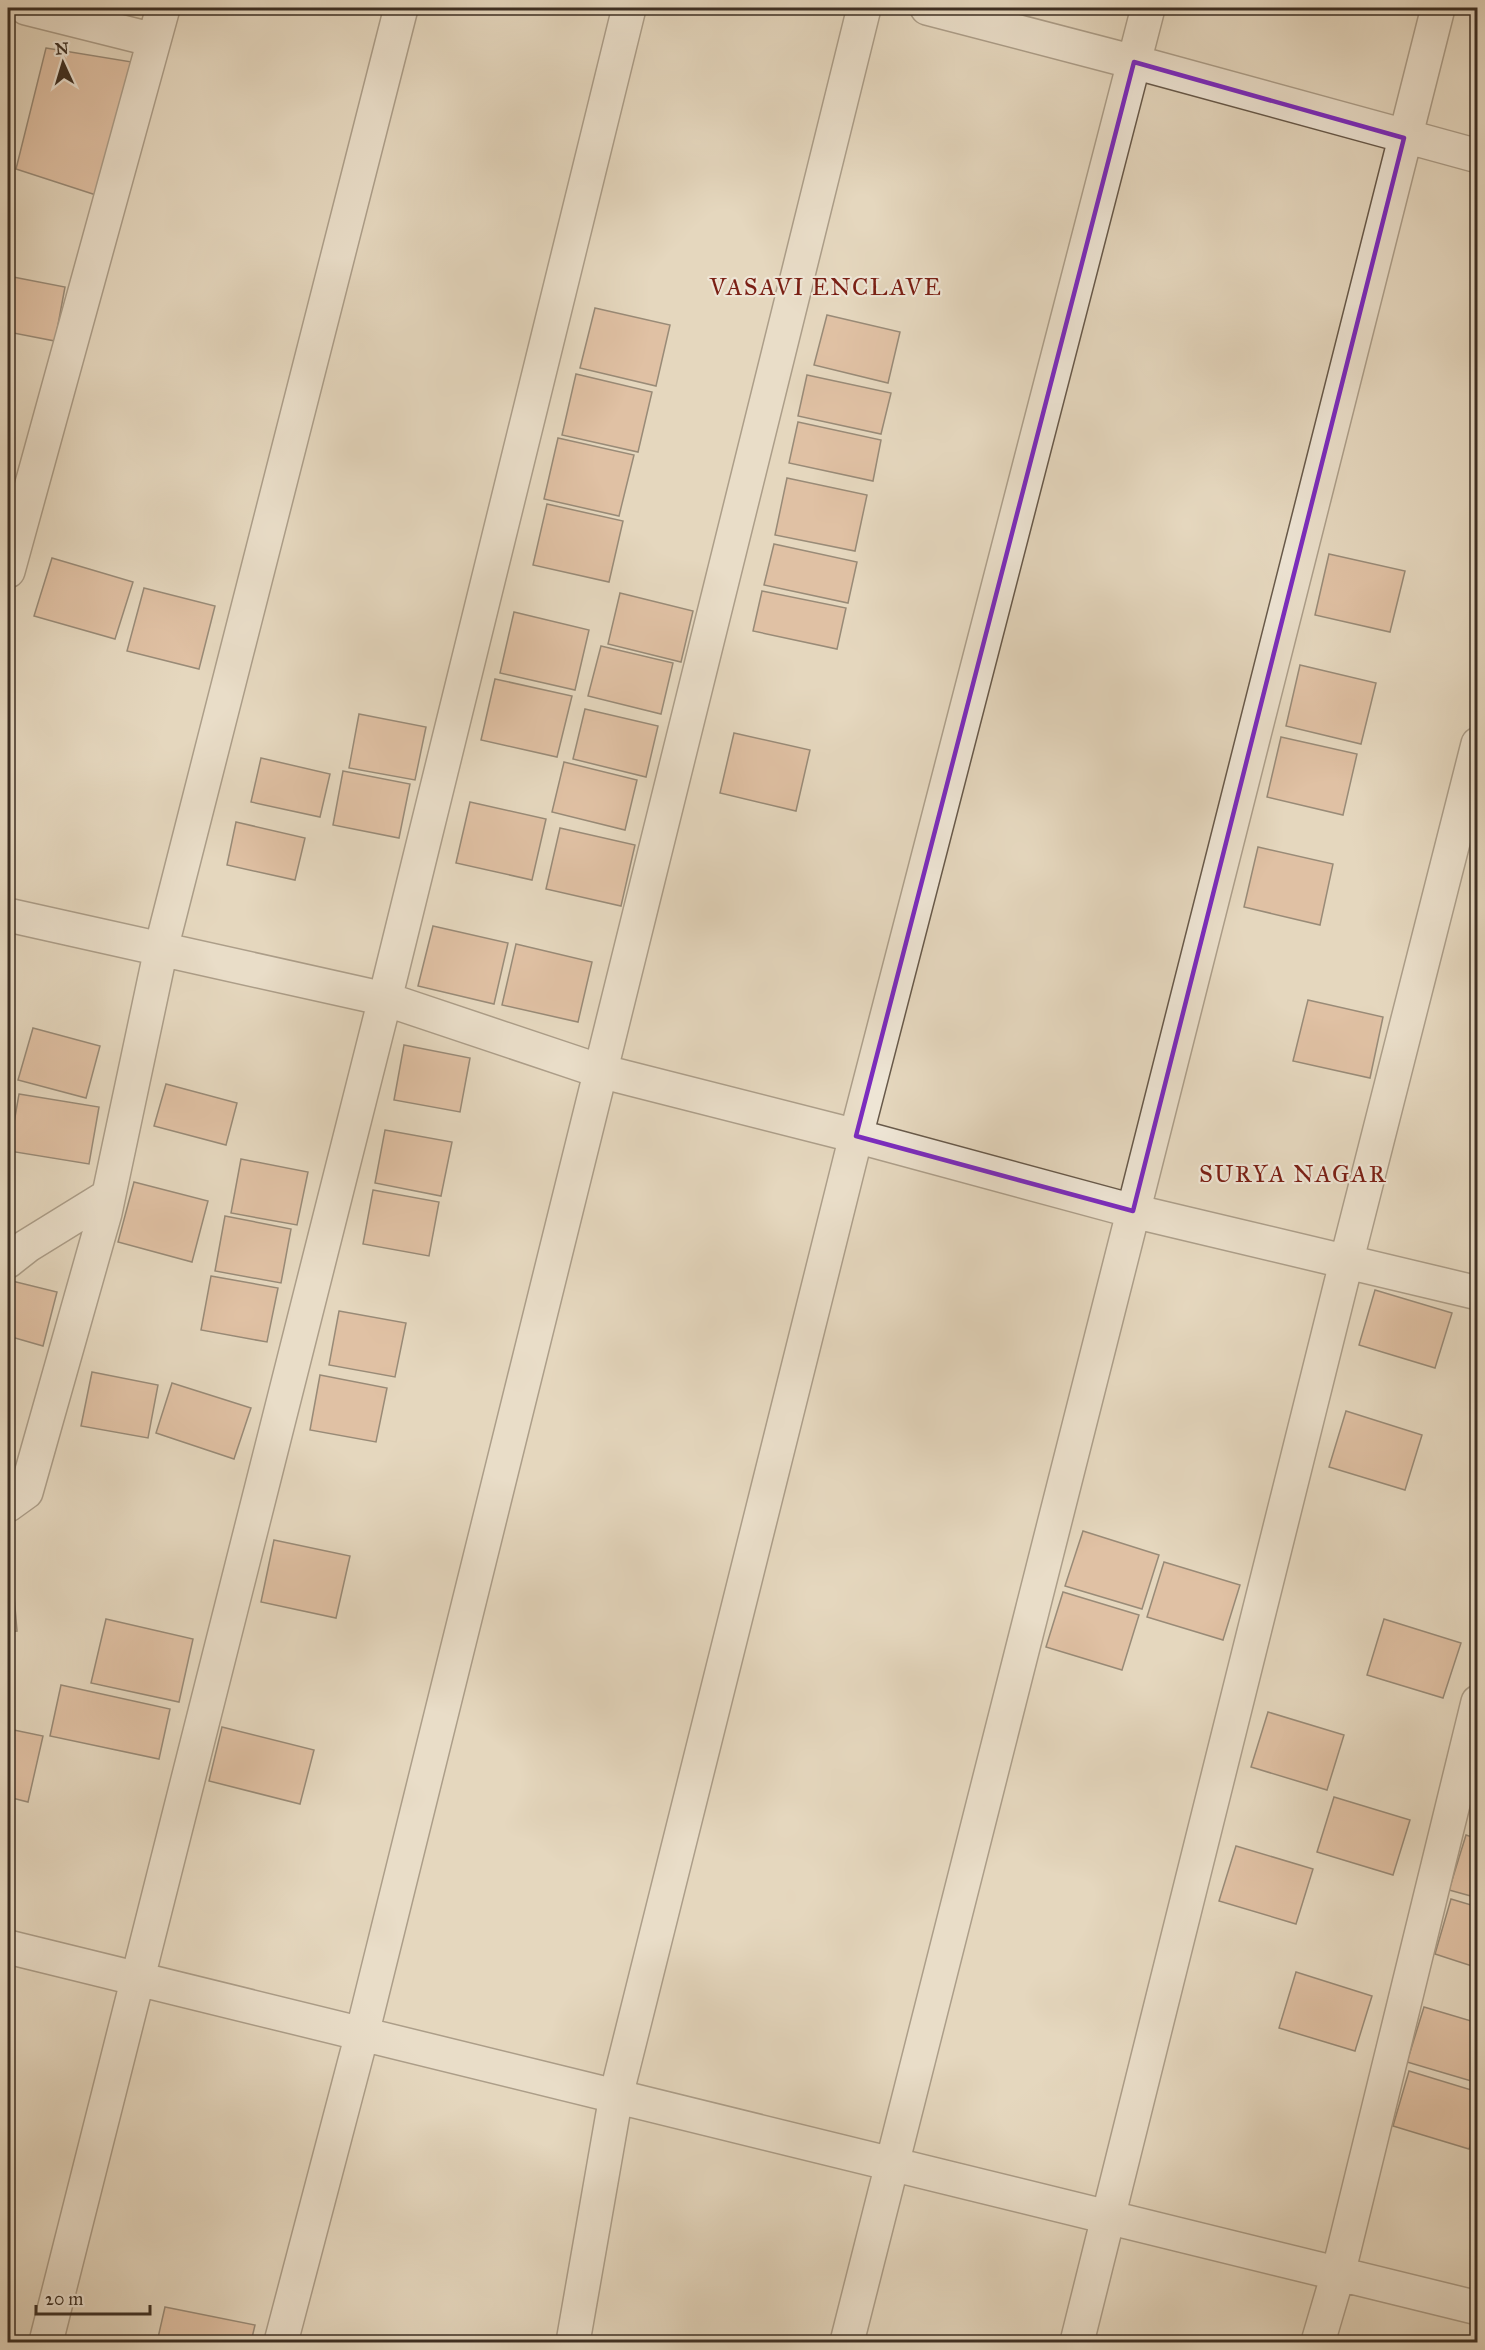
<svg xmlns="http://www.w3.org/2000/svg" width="1485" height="2350" font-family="'IM FELL Great Primer',serif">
	<rect width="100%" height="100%" fill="#e5d7be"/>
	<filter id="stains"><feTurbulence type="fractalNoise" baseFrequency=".00333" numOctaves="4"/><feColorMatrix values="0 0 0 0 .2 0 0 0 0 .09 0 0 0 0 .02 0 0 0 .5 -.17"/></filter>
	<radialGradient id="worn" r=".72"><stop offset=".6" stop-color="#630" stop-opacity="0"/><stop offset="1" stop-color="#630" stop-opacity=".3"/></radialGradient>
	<!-- building -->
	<path fill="#daa686" stroke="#3d2f23" stroke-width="1.5" d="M46 48 132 62 99 196 16 169Z
		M8 276 65 287 55 341 8 332Z
		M595 308 670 325 656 386 580 368Z
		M827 315 900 332 888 383 814 365Z
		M576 374 652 392 638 452 562 435Z
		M807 375 891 393 881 434 798 416Z
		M798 422 881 440 873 481 789 463Z
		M558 438 634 455 619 516 544 499Z
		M787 478 867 495 855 551 775 535Z
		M547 504 623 521 609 582 533 565Z
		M774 544 857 562 848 603 764 585Z
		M1329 554 1405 571 1390 632 1315 615Z
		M52 558 133 582 115 639 34 616Z
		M144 588 215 606 199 669 127 651Z
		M762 591 846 608 837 649 753 631Z
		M620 593 693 611 681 662 608 644Z
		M514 612 589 630 575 690 500 673Z
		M601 646 673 663 661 714 588 696Z
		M1300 665 1376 683 1361 744 1286 726Z
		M495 679 572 696 557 757 481 740Z
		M585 709 658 726 646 777 573 759Z
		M359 714 426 727 415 780 349 768Z
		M734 733 810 750 796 811 720 793Z
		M1281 737 1357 754 1343 815 1267 797Z
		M261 758 330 774 320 817 251 802Z
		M564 762 637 780 625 830 552 812Z
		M343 771 410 784 399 838 333 825Z
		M470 802 546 819 532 880 456 863Z
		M236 822 305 838 295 880 227 865Z
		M560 828 635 845 621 906 546 889Z
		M1258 847 1333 864 1320 925 1244 907Z
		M433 926 508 943 494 1004 418 986Z
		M516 944 592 962 578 1022 502 1005Z
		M1308 1000 1383 1017 1370 1078 1293 1061Z
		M33 1028 100 1046 86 1098 18 1080Z
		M404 1045 470 1058 460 1112 394 1100Z
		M166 1084 237 1103 226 1145 154 1126Z
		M19 1094 99 1107 89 1164 9 1151Z
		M385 1130 452 1142 441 1196 375 1183Z
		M241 1159 308 1172 297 1225 231 1213Z
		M134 1182 208 1201 192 1262 118 1242Z
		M373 1190 439 1202 429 1256 363 1244Z
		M225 1216 291 1229 281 1283 215 1271Z
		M211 1276 278 1288 267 1342 201 1330Z
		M8 1280 57 1292 43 1346 8 1336Z
		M1375 1290 1452 1313 1435 1368 1359 1345Z
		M339 1311 406 1323 395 1377 329 1365Z
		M92 1372 158 1385 148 1438 81 1426Z
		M320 1375 387 1388 376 1442 310 1430Z
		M172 1383 251 1408 234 1459 156 1433Z
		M1346 1411 1422 1435 1405 1490 1329 1467Z
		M1083 1531 1159 1555 1142 1609 1065 1586Z
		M274 1540 350 1556 336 1618 261 1602Z
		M1164 1562 1240 1585 1223 1640 1147 1617Z
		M1063 1592 1139 1615 1122 1670 1046 1647Z
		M14 1595 17 1631 8 1632V1596Z
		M106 1619 193 1639 179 1702 91 1683Z
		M1384 1619 1461 1643 1443 1698 1367 1675Z
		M61 1685 170 1709 159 1759 50 1736Z
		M1268 1712 1344 1735 1327 1790 1251 1767Z
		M222 1727 314 1750 300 1804 209 1781Z
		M9 1729 43 1736 28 1802 8 1797Z
		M1334 1797 1410 1820 1393 1875 1317 1852Z
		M1466 1835 1478 1839V1898L1449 1890Z
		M1236 1846 1313 1869 1296 1924 1219 1901Z
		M1451 1899 1478 1907V1968L1435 1954Z
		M1296 1972 1372 1996 1355 2051 1279 2028Z
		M1424 2007 1478 2023V2083L1407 2062Z
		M1409 2071 1478 2092V2121L1469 2149 1393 2126Z
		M165 2307 255 2325 251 2342H157Z"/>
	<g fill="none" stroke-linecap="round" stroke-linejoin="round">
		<!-- minor casing -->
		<g stroke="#67594a" stroke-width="36">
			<path id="minor" d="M26 8 154 40
				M927 8 1134 62 1478 156
				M8 571 163 8
				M8 915 385 999 600 1071 856 1136 1133 1211 1478 1293
				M8 1261 27 1246 108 1196
				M8 1505 26 1492 105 1213 161 949 401 8
				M8 1947 1478 2308
				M47 2338 385 999 629 8
				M281 2342 362 2034 864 8
				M573 2342 616 2096 856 1136 1148 8
				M847 2342 1438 8
				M1077 2342 1346 1263 1478 744
				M1318 2342 1338 2274 1478 1702"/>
		</g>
		<!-- minor -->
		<use href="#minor" stroke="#eee5d5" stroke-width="33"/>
	</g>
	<!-- marked area -->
	<path d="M0 0H1485V2350H0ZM1134 62 1404 138 1133 1211 856 1136Z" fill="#e5d7be" fill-opacity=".55" fill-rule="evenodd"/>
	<path fill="none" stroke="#7b2cbf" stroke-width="4.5" stroke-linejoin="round" d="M1134 62 1404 138 1133 1211 856 1136Z"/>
	<g text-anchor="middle" stroke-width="4.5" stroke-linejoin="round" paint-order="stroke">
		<!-- neighbourhood labels -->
		<g font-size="24" letter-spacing="1.5" fill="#7a1f14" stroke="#eee5d5">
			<text x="826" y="295">VASAVI ENCLAVE</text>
			<text x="1293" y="1182">SURYA NAGAR</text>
		</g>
	</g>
	<!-- margin -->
	<rect width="1485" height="2350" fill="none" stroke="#e5d7be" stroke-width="30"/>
	<rect x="9" y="9" width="1467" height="2332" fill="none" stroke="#3d2f23" stroke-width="3"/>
	<rect x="15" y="15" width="1455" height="2320" fill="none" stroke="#3d2f23" stroke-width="1.5"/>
	<!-- north arrow -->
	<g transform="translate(63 63) rotate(356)" stroke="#eee5d5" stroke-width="4.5" paint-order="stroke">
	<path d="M0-4.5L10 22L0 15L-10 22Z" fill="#3d2f23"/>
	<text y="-9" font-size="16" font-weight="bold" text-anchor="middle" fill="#3d2f23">N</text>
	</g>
	<!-- scale -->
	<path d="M36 2305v9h114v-9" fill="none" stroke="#3d2f23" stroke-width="3"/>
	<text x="45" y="2305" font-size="18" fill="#3d2f23" stroke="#eee5d5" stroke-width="4.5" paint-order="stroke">20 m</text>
	<rect width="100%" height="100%" filter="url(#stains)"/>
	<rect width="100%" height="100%" fill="url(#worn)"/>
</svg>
